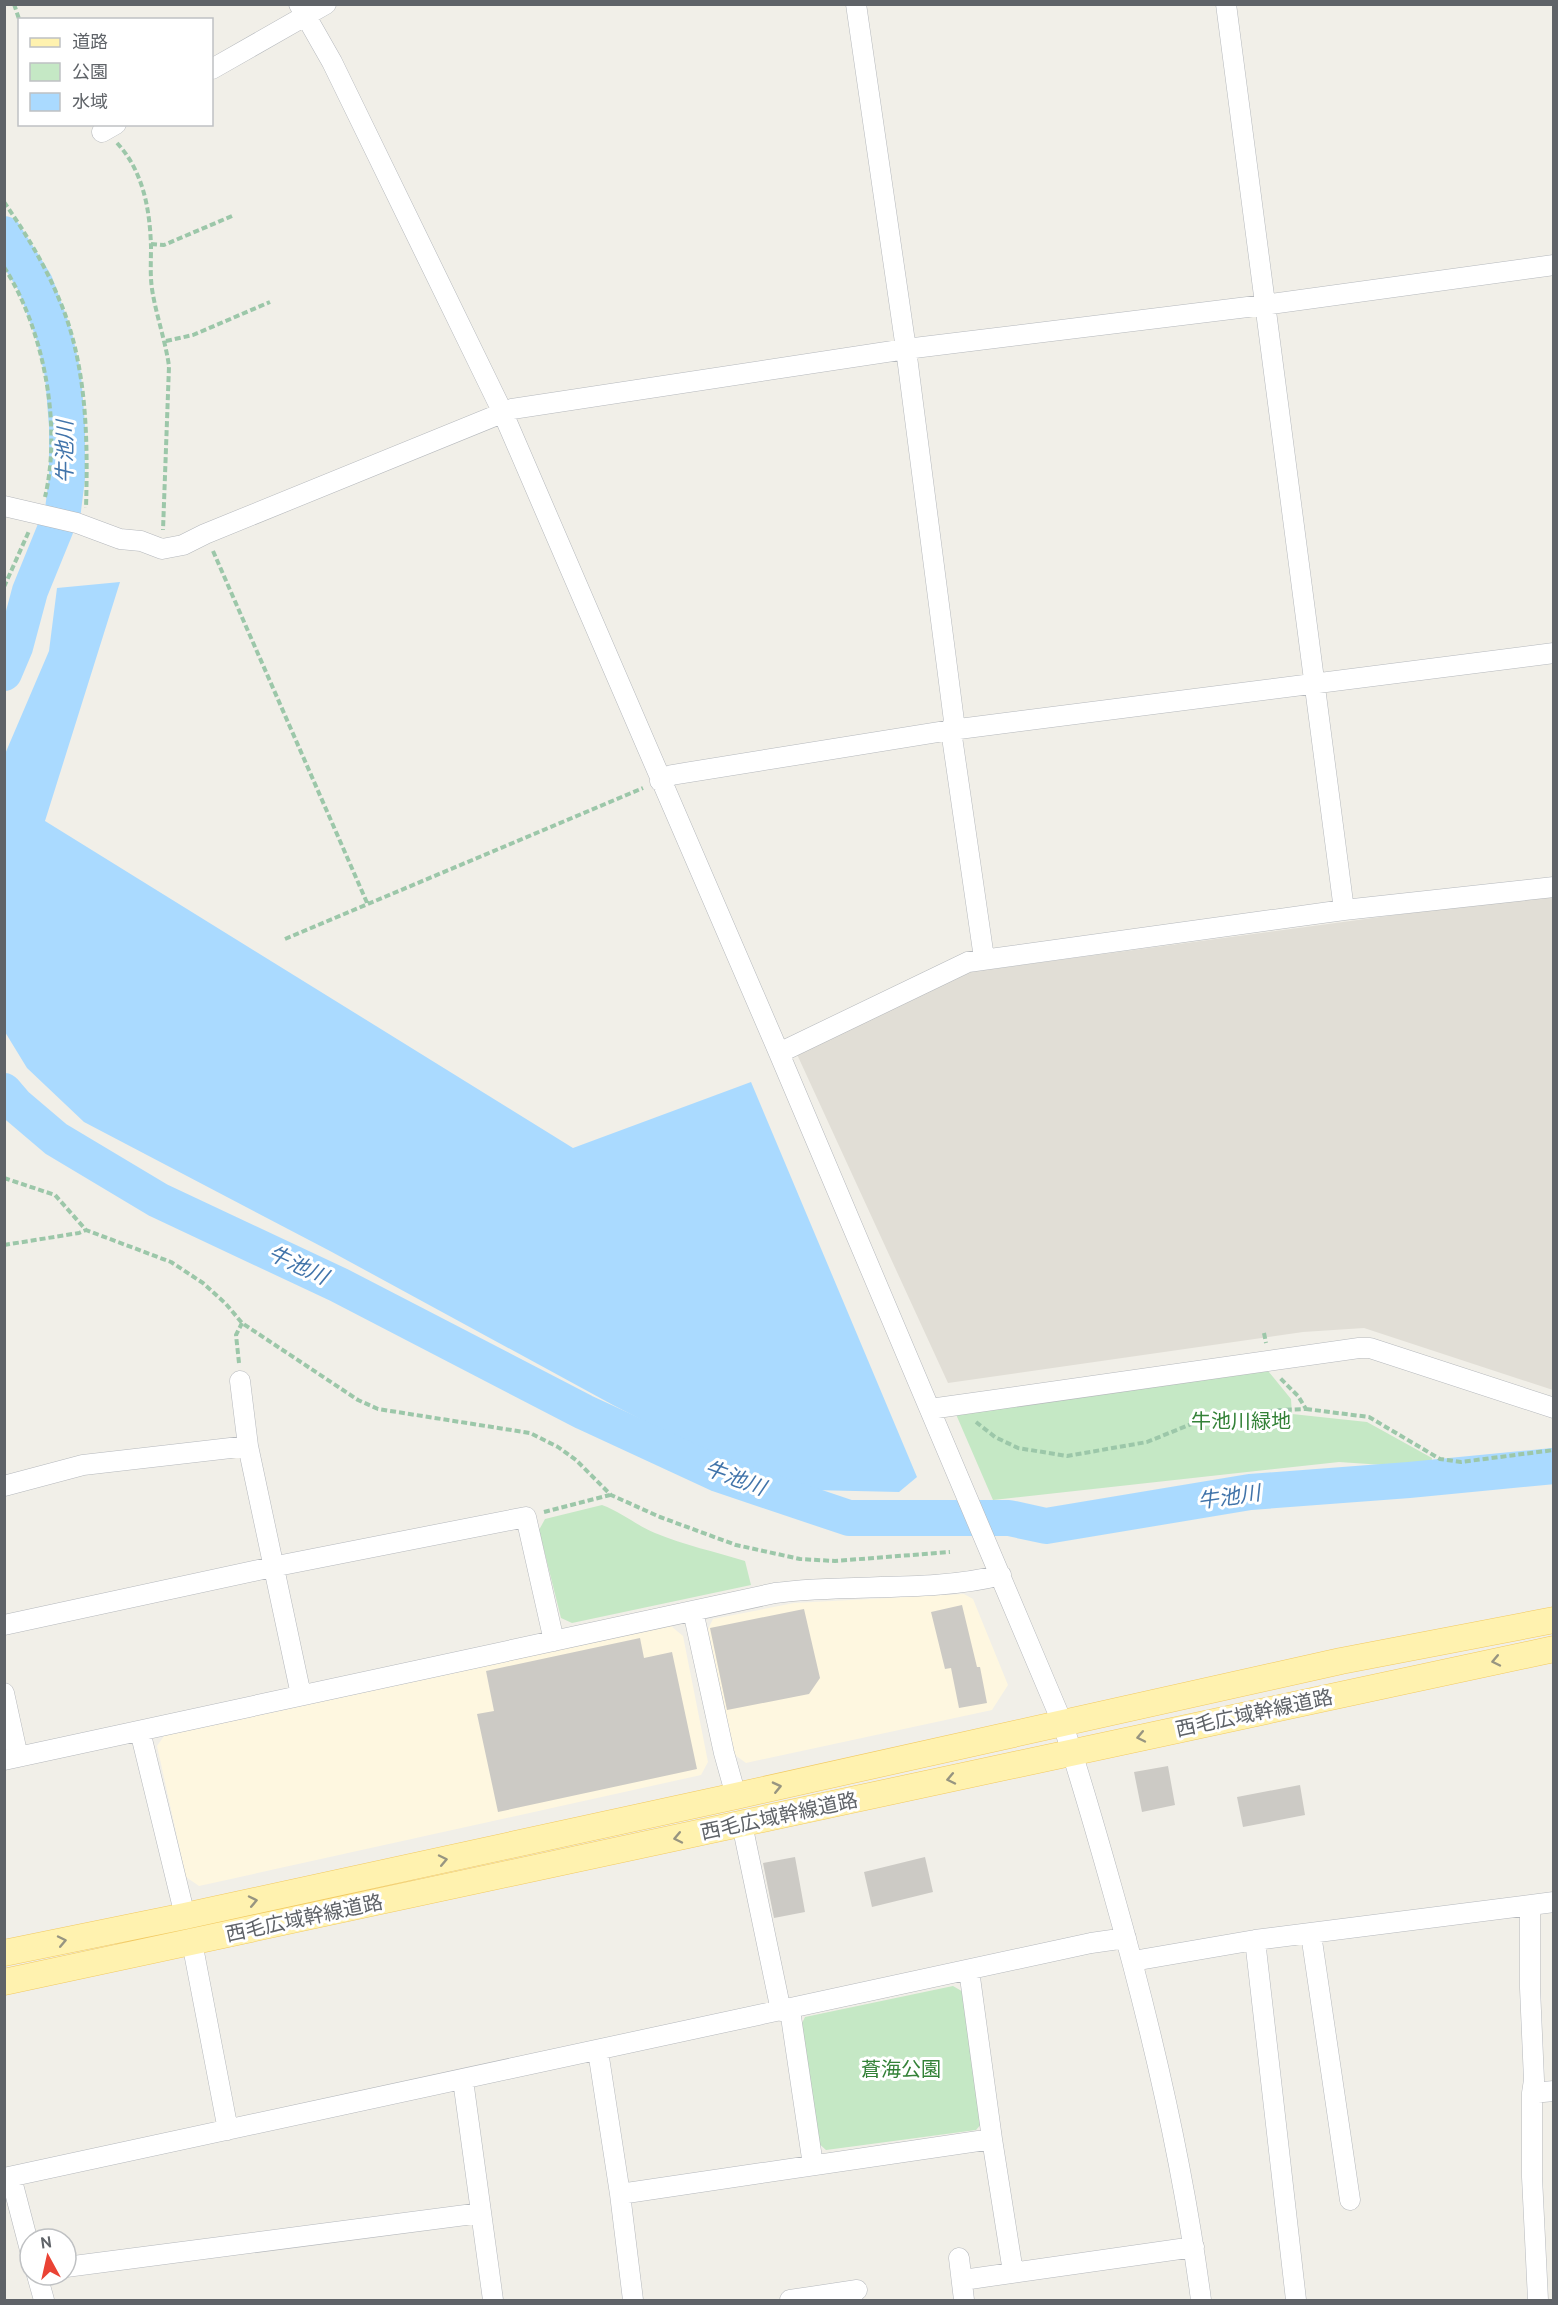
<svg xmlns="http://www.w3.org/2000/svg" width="1558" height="2305" font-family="Cabin,'Noto Sans JP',sans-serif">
	<rect width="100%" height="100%" fill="#f1efe8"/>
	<!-- commercial -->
	<path fill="#fef7e0" d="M964 1594 973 1599 1008 1685 992 1710 746 1763 735 1755 708 1629 713 1619 794 1603Z
		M671 1626 683 1636 708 1762 701 1775 199 1886 186 1877 157 1746 164 1736Z"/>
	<!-- education -->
	<path fill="#e1ded6" d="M1553 894V1390L1364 1328 1303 1332 948 1383 795 1050 969 972Z"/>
	<!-- green -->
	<path fill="#c5e8c5" d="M1264 1366 1291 1399 1292 1414 1367 1422 1432 1458 1431 1466 1413 1467 1339 1462 993 1500 955 1412Z
		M602 1505C621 1512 636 1525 655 1533 684 1545 716 1552 745 1561L751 1585 572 1623 561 1618 539 1530 545 1519Z
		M953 1986 965 1993 983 2122 976 2130 826 2150 817 2142 799 2029 805 2017Z"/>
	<!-- water -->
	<path fill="#aadaff" d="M120 582 45 821 573 1148 751 1082 917 1477 899 1492 812 1490 720 1460 613 1405 330 1251 84 1122 27 1068 5 1032V754L49 651 57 588Z"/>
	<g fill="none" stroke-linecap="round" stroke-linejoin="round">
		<!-- river -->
		<path stroke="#aadaff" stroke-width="36" d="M4 234 35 283 54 335 63 375 67 426V478L63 510 30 591 15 647 4 673
			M4 1091 16 1105 56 1139 158 1200 339 1285 584 1412 718 1474 849 1518H1009L1046 1526 1250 1492 1409 1480 1554 1466"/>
	</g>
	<!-- building -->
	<path fill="#cccac5" d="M962 1605 977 1667H980L987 1703 959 1708 951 1668 945 1669 931 1612Z
		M804 1609 820 1678 809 1694 727 1710 710 1628Z
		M640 1638 644 1658 672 1652 697 1769 498 1812 477 1714 494 1711 486 1671Z
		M1168 1766 1175 1805 1142 1812 1134 1772Z
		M1300 1785 1305 1815 1243 1827 1237 1797Z
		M795 1857 805 1912 774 1918 763 1863Z
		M925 1857 933 1892 872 1907 864 1872Z"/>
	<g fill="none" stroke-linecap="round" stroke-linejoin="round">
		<!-- minor casing -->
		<g stroke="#b5b8bc" stroke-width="21">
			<path id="minor" d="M299 4 332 62 503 413 779 1053 1062 1722C1081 1778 1097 1835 1113 1892 1151 2026 1183 2162 1201 2300
				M856 4 906 349 954 721 951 730 984 958
				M1226 4 1344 910
				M212 69 326 4
				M102 132 116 124
				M4 506 77 523 120 539 141 541 162 549 183 545 205 534 512 409 906 349 1264 305 1554 265
				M660 781 672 775 951 730 1554 653
				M779 1053 968 962 1344 910 1554 887
				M240 1381 248 1446 301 1695
				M930 1409 1359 1348H1370L1554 1408
				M4 1486 83 1465 248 1446
				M693 1611 724 1753 736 1796
				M4 1625 272 1567 526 1517 554 1641
				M4 1693 18 1757
				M140 1731 185 1916
				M4 1760 775 1593C848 1583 931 1593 1001 1575
				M742 1824 781 2011
				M1530 1905V1988L1534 2080 1532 2093V2177L1538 2300
				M1311 1934 1350 2200
				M1255 1940 1296 2300
				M192 1942 228 2130
				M1133 1961 1255 1940 1554 1902
				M969 1970 992 2139 1013 2272
				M790 2010 813 2165
				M598 2051 620 2194 633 2300
				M463 2080 493 2300
				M1532 2093 1554 2091
				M11 2177 30 2250
				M4 2178 1091 1943 1126 1938
				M620 2194 992 2139
				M959 2258 964 2300
				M66 2267 481 2213
				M37 2275 44 2300
				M963 2280 1194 2247
				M790 2300 857 2290"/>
		</g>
		<!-- major casing -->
		<g stroke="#f2c960" stroke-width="27">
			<path id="major" d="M4 1953 185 1916 736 1796 1341 1661 1554 1620
				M4 1982 1554 1649"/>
		</g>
		<!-- path -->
		<path stroke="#9cc7a9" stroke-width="4" stroke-dasharray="6 3" stroke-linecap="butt" d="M14 4 20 22
			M117 143C143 171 150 209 151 247 151 261 150 275 152 289 156 315 165 339 169 366L163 530
			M4 202C25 232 45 265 59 299 87 363 88 439 86 508
			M151 244 164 245 232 216
			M4 267C44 329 62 426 45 497
			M166 341 193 335 270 302
			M213 551 368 905
			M4 587 29 531
			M285 939 643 788
			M4 1178 55 1195 86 1230 171 1262 203 1283 226 1304 242 1323 358 1400 378 1409 530 1433 558 1447 576 1460 611 1495 660 1517 736 1545 800 1559 835 1561 950 1552
			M4 1245 79 1233 86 1230
			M1264 1333 1266 1343
			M239 1363 236 1335 242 1323
			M1306 1409 1369 1417 1440 1459 1461 1462 1554 1450
			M976 1422 995 1437 1018 1448 1067 1456 1147 1442 1194 1423 1280 1410 1306 1409 1298 1396 1279 1377
			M544 1512 610 1495"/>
		<!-- minor -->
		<use href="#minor" stroke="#fff" stroke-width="20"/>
		<!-- major -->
		<use href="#major" stroke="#fff2af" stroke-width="26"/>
	</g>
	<!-- one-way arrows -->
	<defs><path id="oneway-chevron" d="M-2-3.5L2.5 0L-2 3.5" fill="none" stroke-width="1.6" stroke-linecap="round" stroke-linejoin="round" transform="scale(1.5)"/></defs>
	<g stroke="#979581">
		<use href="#oneway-chevron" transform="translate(1496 1661) rotate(168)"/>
		<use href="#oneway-chevron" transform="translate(1141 1737) rotate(168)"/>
		<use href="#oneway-chevron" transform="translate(951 1779) rotate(168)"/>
		<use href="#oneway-chevron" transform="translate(777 1787) rotate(-13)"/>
		<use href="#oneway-chevron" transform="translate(678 1838) rotate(168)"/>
		<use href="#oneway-chevron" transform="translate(443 1860) rotate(-12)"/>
		<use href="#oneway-chevron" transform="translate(253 1901) rotate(-12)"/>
		<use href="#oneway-chevron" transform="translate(62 1941) rotate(-12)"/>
	</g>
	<g text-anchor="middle" stroke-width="6" stroke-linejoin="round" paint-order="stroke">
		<!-- park labels -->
		<g font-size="20" fill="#348238" stroke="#fff">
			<text x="1241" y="1428">牛池川緑地</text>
			<text x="901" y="2076">蒼海公園</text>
		</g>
		<!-- street labels -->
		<g font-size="20" fill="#5f6368" stroke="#fff">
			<text transform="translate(1254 1713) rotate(-12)" y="7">西毛広域幹線道路</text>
			<text transform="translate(779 1816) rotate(-12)" y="7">西毛広域幹線道路</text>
			<text transform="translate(304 1918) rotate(-12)" y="7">西毛広域幹線道路</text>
		</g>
		<!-- water labels -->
		<g font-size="21" font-style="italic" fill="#4174aa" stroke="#fff">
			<text transform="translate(65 452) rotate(-90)" y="7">牛池川</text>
			<text transform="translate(298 1265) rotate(25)" y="7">牛池川</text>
			<text transform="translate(735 1478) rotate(20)" y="7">牛池川</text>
			<text transform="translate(1229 1497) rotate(-8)" y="7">牛池川</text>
		</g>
	</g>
	<!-- border -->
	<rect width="1558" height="2305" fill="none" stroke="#5f6368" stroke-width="12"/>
	<!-- legend -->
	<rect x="18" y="18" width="195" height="108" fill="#ffffff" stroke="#bfc1c3" stroke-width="1.5"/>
	<rect x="30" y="38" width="30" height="9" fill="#fff2af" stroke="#bfc1c3" stroke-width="1.5"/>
	<text x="72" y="48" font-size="18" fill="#5f6368">道路</text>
	<rect x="30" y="63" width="30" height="18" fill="#c5e8c5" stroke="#bfc1c3" stroke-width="1.5"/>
	<text x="72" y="78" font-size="18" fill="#5f6368">公園</text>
	<rect x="30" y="93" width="30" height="18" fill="#aadaff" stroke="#bfc1c3" stroke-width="1.5"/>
	<text x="72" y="108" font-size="18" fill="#5f6368">水域</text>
	<!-- north arrow -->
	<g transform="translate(48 2257) rotate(352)"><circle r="28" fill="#ffffff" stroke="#bfc1c3" stroke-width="1.5"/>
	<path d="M0-4.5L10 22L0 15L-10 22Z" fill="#ea4335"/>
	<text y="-9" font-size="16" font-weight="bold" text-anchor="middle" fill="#5f6368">N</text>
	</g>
</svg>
